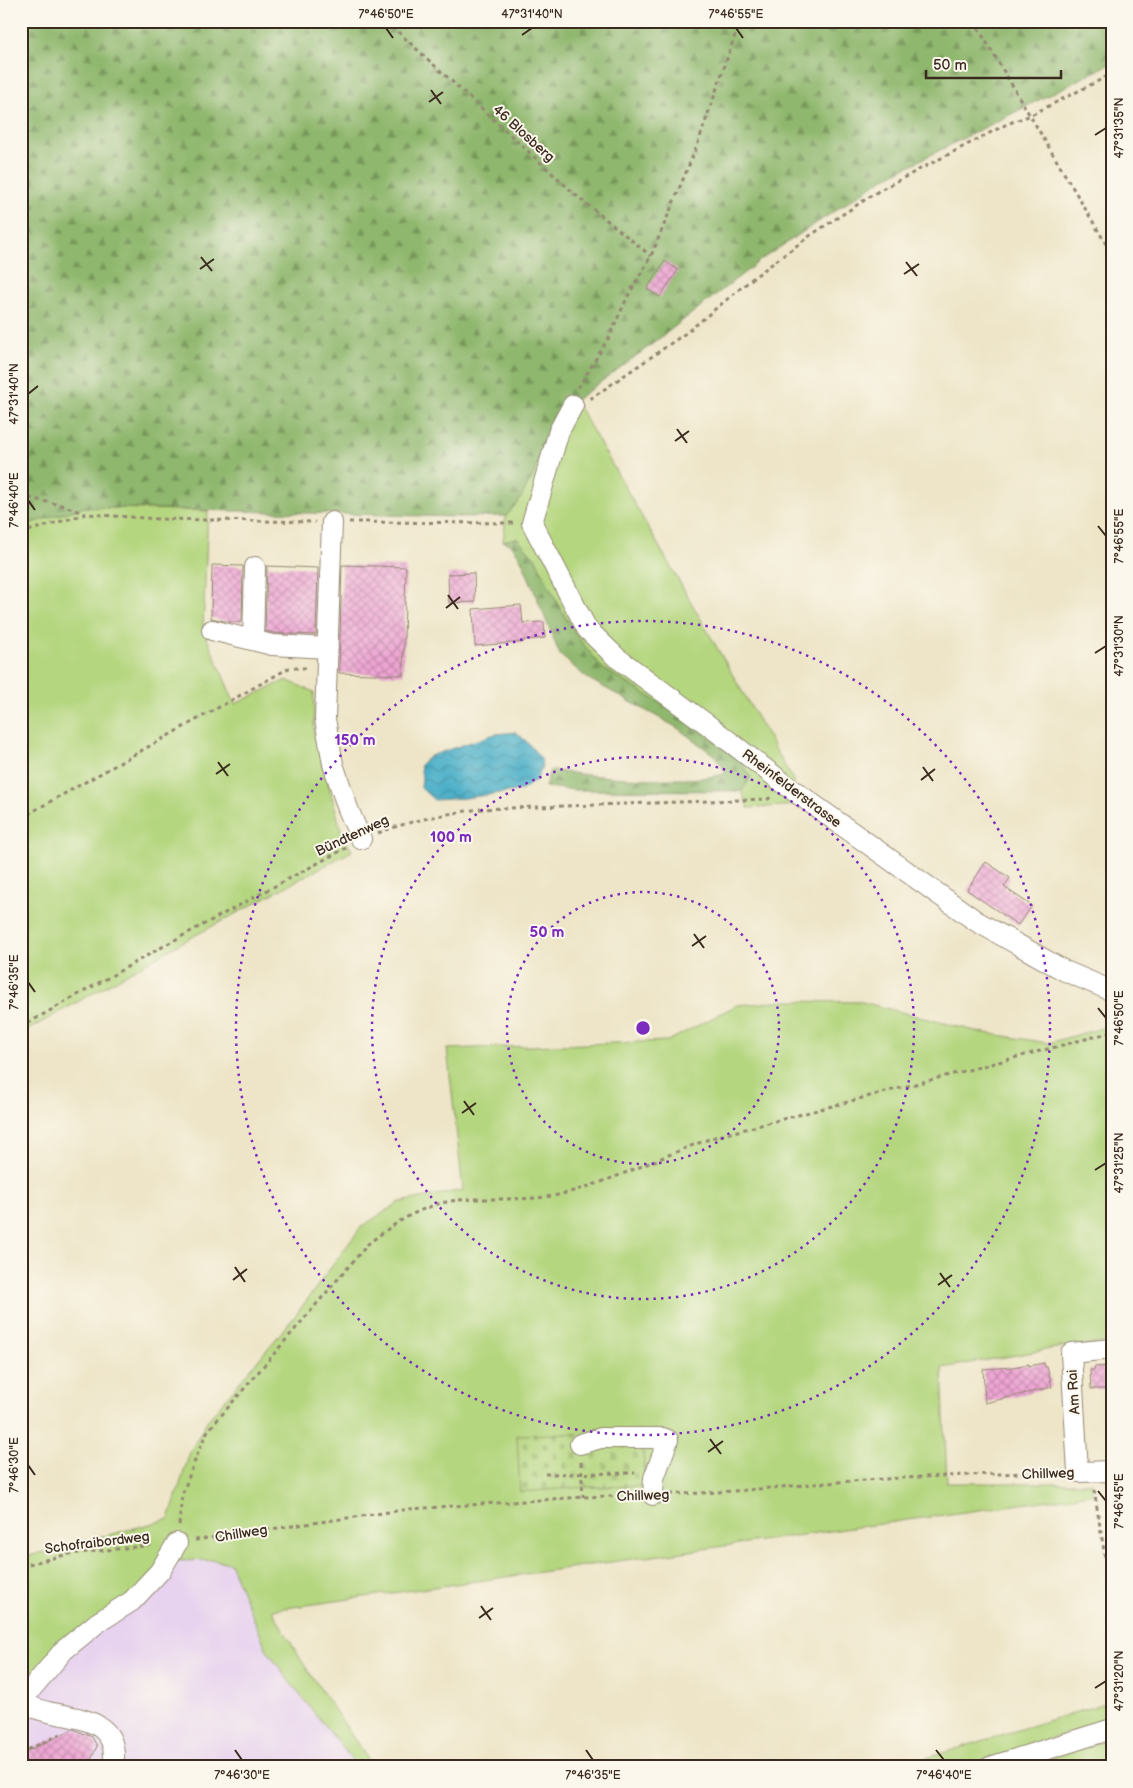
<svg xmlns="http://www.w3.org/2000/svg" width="1133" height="1788" font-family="'Balsamiq Sans',sans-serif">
	<defs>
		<pattern id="forest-firs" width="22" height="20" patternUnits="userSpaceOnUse" patternTransform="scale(1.25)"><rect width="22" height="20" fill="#8fb76d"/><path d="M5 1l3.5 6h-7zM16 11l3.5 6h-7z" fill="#769559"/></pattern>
		<pattern id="cemetery-stones" width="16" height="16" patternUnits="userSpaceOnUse" patternTransform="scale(1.25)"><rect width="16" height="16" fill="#b4d67e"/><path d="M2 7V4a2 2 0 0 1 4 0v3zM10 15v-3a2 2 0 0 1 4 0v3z" fill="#9cb86c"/></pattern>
		<pattern id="water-waves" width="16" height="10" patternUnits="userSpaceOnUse" patternTransform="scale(1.25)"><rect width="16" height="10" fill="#49afc8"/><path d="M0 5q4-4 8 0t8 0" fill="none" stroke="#3e8fa2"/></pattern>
		<pattern id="building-cross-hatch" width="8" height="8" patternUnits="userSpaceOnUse" patternTransform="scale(1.25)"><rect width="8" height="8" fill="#eea6d4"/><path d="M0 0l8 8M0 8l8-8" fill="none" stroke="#c287ab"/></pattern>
	</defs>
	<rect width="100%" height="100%" fill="#fbf7ec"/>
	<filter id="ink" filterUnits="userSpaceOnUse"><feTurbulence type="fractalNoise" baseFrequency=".02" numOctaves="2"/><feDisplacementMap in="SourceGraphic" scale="10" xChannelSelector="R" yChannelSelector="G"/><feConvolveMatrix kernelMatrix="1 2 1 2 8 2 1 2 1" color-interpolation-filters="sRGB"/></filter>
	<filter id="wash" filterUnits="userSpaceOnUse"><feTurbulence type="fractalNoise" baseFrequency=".0096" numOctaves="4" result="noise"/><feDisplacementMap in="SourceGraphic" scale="20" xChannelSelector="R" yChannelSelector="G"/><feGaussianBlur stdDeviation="1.12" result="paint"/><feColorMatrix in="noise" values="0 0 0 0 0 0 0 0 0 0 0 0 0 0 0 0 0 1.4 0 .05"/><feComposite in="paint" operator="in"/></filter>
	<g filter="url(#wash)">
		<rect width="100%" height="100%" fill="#eee5c8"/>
		<!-- built -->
		<path fill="#e7d2ef" d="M213 1560 231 1563 267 1650 288 1680 350 1757 355 1767H21V1701L54 1669 177 1561Z"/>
		<!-- green -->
		<path fill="#b4d67e" stroke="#78804e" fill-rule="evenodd" d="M575 400 793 780 801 805 748 808 742 791 751 777 662 704 602 668 577 636 557 603 536 559 517 538 503 541 506 516 519 501 532 478 554 416Z
			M84 507 208 511 203 629 235 704 286 680 314 692V732L342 833 352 851 183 942 21 1034V526Z
			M788 1001 862 1002 979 1032 1048 1043 1106 1027 1112 1023V1342L1062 1347 942 1368 947 1483H1092V1494L272 1610 301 1660 365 1755 371 1767H355L350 1757 288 1680 267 1650 230 1563 213 1560 177 1561 81 1644 21 1701V1558L169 1519 190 1452 207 1421 295 1316 361 1227 400 1202 463 1190 447 1049 668 1041 737 1005ZM642 1432 644 1486 586 1487Z
			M1112 1701V1719L964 1767H897Z
			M1112 1738V1767H1024Z"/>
		<!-- forest -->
		<path fill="url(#forest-firs)" stroke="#657046" d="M21 21H1112V63L883 179 762 259 651 345 554 416 532 478 519 501 506 516 460 517 84 507 21 526Z
			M517 538 536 559 557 603 577 636 602 668 662 704 736 756 751 777 742 791 575 790 545 787 550 770C594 777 640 780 685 779 699 778 713 778 726 773L715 756 676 727 587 678 560 655 522 561 512 545 503 541Z"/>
		<!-- cemetery -->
		<path fill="url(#cemetery-stones)" stroke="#78804e" d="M642 1432 645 1486 586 1487 520 1492 517 1435Z"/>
		<!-- water -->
		<path fill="url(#water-waves)" stroke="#426c73" d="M516 732 528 743 541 759 542 769 535 781 522 790 465 798 434 800 421 788 422 777 420 765 430 756 495 734Z"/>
		<g id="blocks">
			<!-- building -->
			<path fill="url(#building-cross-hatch)" d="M665 261 678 270 660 297 647 289Z
				M212 565 243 566 242 622H230L211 618Z
				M342 565 406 567 403 675 339 673Z
				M267 566 318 568 316 635 274 633 265 631Z
				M474 573 475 602 449 603 448 574Z
				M521 605 523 623 544 622 545 638 524 640V642L475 646 473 609Z
				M986 862 1010 878 1004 887 1032 906 1018 925 967 890Z
				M1044 1363 1045 1367H1047L1052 1387 985 1403 983 1369 1013 1367 1029 1364V1366Z
				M1112 1366V1389H1091L1090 1370H1095L1094 1367Z
				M73 1729 92 1737 97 1746 91 1760 78 1767H21V1754Z"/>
		</g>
	</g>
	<g filter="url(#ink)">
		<use href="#blocks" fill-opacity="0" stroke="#948873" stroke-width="1"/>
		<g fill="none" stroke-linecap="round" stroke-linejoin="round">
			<!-- minor casing -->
			<g stroke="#948873" stroke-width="22">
				<path id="minor" d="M573 405 559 431 532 523 587 629 616 657 708 725 790 788 976 921 1065 971 1112 991
					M332 522 325 719 333 764 348 809 361 839
					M212 630 272 645 328 648
					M253 640 255 567
					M1112 1349 1071 1353 1078 1472 1112 1471
					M580 1444 601 1438H663L668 1440 654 1478 653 1495
					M21 1701 64 1650 97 1623 132 1601 160 1571 177 1543
					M21 1703C30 1706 39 1710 48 1712 80 1719 121 1720 113 1767
					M990 1767 1112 1729"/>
			</g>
			<!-- path -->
			<path stroke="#948873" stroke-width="3" stroke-dasharray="4 4" stroke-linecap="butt" d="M386 21 577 196 651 256
				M974 21 1112 254
				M578 388 608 339 628 296 651 256 697 146 740 21
				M590 399 686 333 753 278 811 235 880 190 1007 124 1031 115 1112 74
				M21 496 65 506 85 514
				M349 522 515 523
				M21 533 86 514 159 519 315 522
				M21 818 289 668H309
				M378 833C412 820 444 814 480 809L768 799 771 797
				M21 1027 171 942 346 848
				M581 1462 583 1497
				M545 1474 635 1473
				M1094 1490 1112 1599
				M670 1494C736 1493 801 1484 867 1480 931 1476 996 1474 1060 1472
				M179 1525 182 1495 199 1450 207 1432 368 1244C394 1223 425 1203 459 1200 493 1197 528 1202 562 1194 614 1181 664 1155 715 1137L1112 1032
				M195 1540 410 1509 583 1497 636 1495
				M21 1566 69 1554 154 1545
				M21 1753 61 1734"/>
			<!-- minor -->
			<use href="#minor" stroke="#fff" stroke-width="20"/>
		</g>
	</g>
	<!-- ticks -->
	<path fill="none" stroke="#3b2a1e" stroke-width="2" d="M386 28 393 38M736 28 743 38M522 35 532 28M431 90 441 104M429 102 443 92M1095 135 1106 128M201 257 212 271M906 262 917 276M200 269 214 259M904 274 919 264M28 394 38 386M677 429 687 443M675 441 689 431M28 500 35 510M1098 526 1106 536M448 595 458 609M446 608 460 597M1095 653 1106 646M218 762 228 776M923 767 933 781M216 774 230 764M921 780 935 769M694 934 704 948M692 946 706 936M28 982 35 992M1098 1008 1106 1018M464 1101 474 1115M462 1113 476 1103M1095 1170 1106 1163M235 1267 245 1282M940 1273 950 1287M233 1280 247 1269M938 1285 952 1275M710 1439 721 1454M708 1452 723 1441M28 1465 35 1475M1098 1491 1106 1501M481 1606 491 1620M479 1618 493 1608M1095 1688 1106 1681M235 1750 242 1760M586 1750 593 1760M936 1750 944 1760"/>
	<!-- distance rings -->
	<g fill="none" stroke="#7b2cbf" stroke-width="2.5" stroke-dasharray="2.5 5">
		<circle cx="643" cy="1028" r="136"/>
		<circle cx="643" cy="1028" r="271"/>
		<circle cx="643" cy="1028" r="407"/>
	</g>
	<g text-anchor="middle" stroke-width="4" stroke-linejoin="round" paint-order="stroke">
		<!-- street labels -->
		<g font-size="14" fill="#3b2a1e" stroke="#fbf7ec">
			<text transform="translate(524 133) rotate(42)" y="5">46 Blosberg</text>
			<text transform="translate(792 788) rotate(37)" y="5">Rheinfelderstrasse</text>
			<text transform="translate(352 835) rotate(-25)" y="5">Bündtenweg</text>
			<text transform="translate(1073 1392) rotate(-94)" y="5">Am Rai</text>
			<text transform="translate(1048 1473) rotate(-2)" y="5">Chillweg</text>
			<text transform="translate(643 1495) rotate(-2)" y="5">Chillweg</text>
			<text transform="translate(241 1533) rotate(-9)" y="5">Chillweg</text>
			<text transform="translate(97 1542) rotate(-7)" y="5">Schofraibordweg</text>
		</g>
	</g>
	<circle cx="643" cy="1028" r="8" fill="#7b2cbf" stroke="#fbf7ec" stroke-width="2.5"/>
	<g font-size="15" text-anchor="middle" font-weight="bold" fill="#7b2cbf" stroke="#fbf7ec" stroke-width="4" stroke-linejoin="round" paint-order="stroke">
		<text x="355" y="745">150 m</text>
		<text x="451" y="842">100 m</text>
		<text x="547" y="937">50 m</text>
	</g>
	<!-- margin -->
	<rect width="1133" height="1788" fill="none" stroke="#fbf7ec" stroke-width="55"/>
	<!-- scale -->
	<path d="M926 70v8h135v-8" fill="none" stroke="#3b2a1e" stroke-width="2.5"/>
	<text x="933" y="70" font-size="15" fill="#3b2a1e" stroke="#fbf7ec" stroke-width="4" paint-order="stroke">50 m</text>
	<rect x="28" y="28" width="1078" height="1732" fill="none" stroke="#3b2a1e" stroke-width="2"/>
	<g font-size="12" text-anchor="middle" fill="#3b2a1e">
		<text x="386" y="18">7°46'50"E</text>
		<text x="532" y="18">47°31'40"N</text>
		<text x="736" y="18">7°46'55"E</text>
		<text transform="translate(1119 128) rotate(-90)" y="4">47°31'35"N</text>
		<text transform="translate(14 394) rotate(-90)" y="4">47°31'40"N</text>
		<text transform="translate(14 500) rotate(-90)" y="4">7°46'40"E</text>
		<text transform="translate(1119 536) rotate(-90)" y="4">7°46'55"E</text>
		<text transform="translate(1119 646) rotate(-90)" y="4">47°31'30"N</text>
		<text transform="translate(14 982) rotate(-90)" y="4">7°46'35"E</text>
		<text transform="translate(1119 1018) rotate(-90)" y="4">7°46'50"E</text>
		<text transform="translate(1119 1163) rotate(-90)" y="4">47°31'25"N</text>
		<text transform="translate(14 1465) rotate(-90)" y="4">7°46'30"E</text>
		<text transform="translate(1119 1501) rotate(-90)" y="4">7°46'45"E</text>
		<text transform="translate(1119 1681) rotate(-90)" y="4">47°31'20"N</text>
		<text x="242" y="1779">7°46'30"E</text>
		<text x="593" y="1779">7°46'35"E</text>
		<text x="944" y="1779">7°46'40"E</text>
	</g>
</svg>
